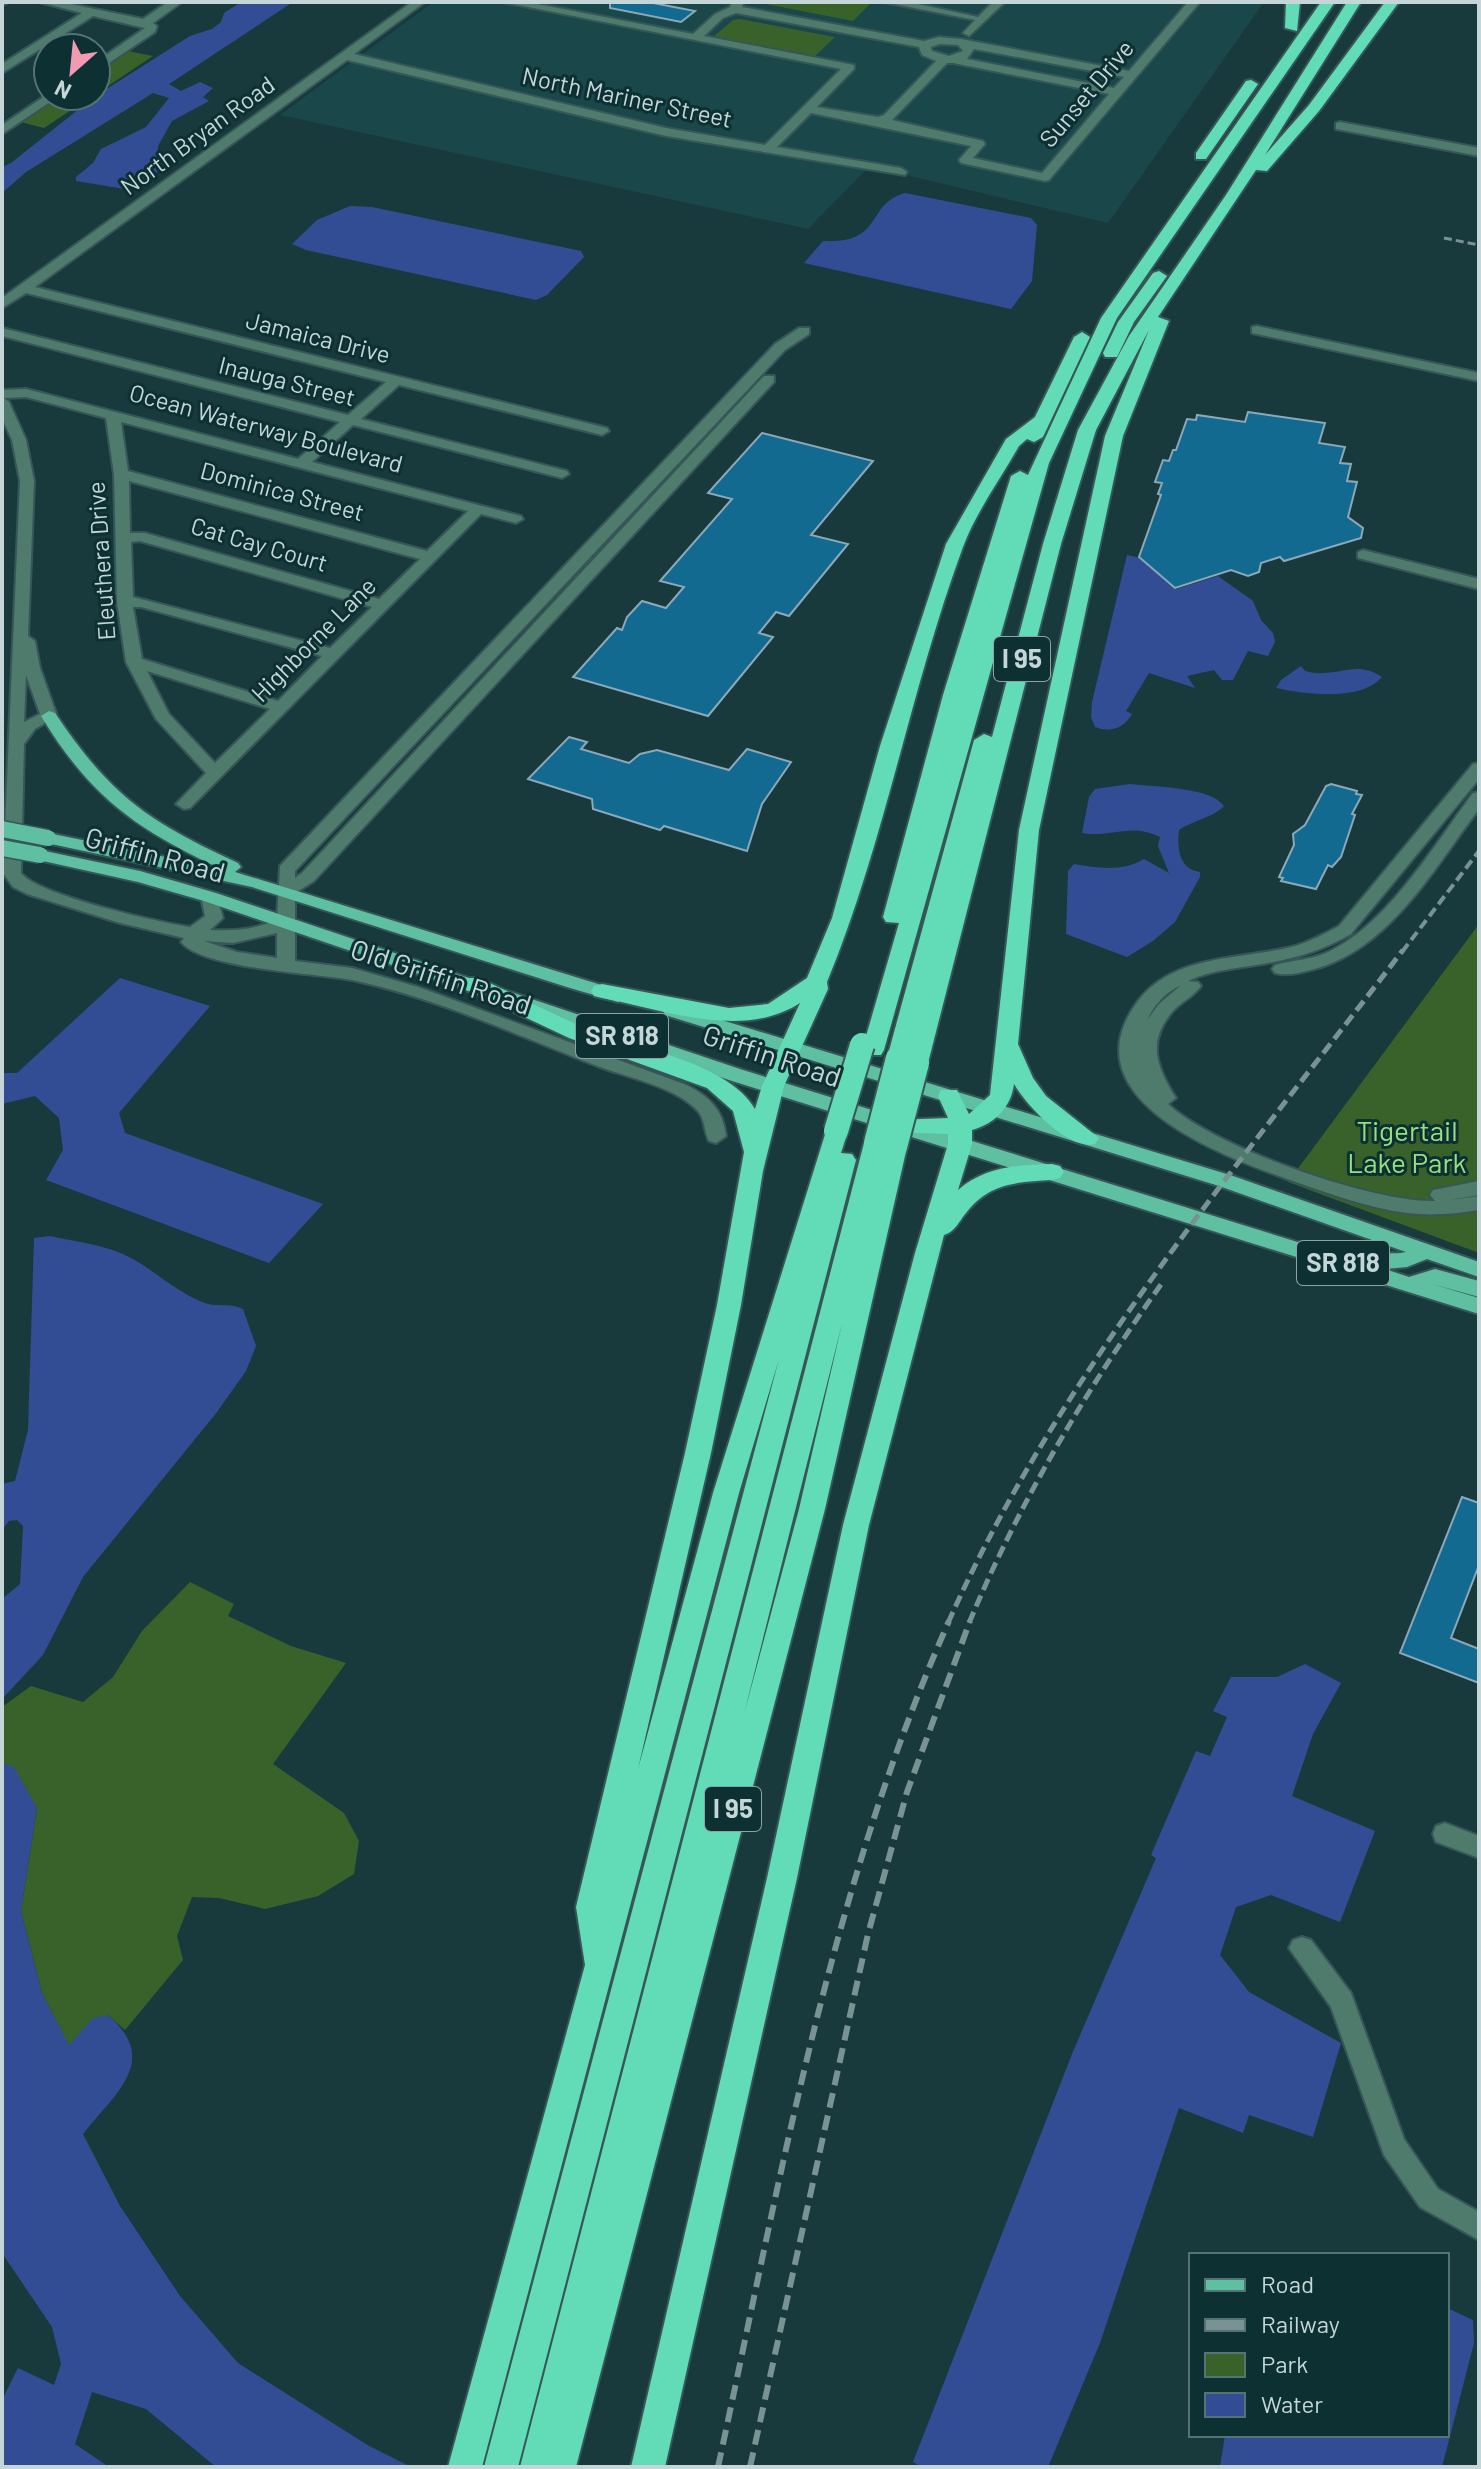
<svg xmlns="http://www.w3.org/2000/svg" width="1481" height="2469" font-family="Barlow,sans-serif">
	<rect width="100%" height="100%" fill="#183a3c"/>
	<!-- built -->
	<path fill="#19474a" d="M433 2H1264L1108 223 876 168 865 171 808 229 280 115Z"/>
	<!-- green -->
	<path fill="#39622b" d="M755 2H872L853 21Z
		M740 19 835 37 813 58 712 38 733 20Z
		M128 51 153 56 96 94V72Z
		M60 96H92L44 128 21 122Z
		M1479 924V1253L1288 1182Z
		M190 1582 234 1604 228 1616 291 1646 346 1663 273 1764 344 1813 359 1841 354 1874 318 1896 265 1909 219 1898 192 1897 177 1936 183 1960 125 2030 108 2015 69 2046 42 1993 21 1911 37 1808 2 1763V1707L31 1686 83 1702 113 1677 142 1631Z"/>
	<!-- water -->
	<path fill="#334d95" d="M241 2H293L169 84 181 91 200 82 213 88 203 97 209 101 172 121 158 146 157 158 165 163 164 167 131 190 76 181V177L93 163 101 149 146 127 169 98 153 93 26 172 2 193V167L11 163 94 97 190 36 212 29 221 22 224 13Z
		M905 193 1031 218 1037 225 1032 281 1011 309 804 263 823 241C885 244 865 204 905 193Z
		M350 206 372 207 581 251 584 257 547 295 536 300 306 250 292 244 317 220Z
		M1127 555 1146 559 1145 563 1176 589 1218 576 1253 601 1261 620 1273 633 1275 642 1268 656 1248 651 1233 680H1222L1214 670 1187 676 1195 688 1149 673 1126 711 1132 714C1124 728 1111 733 1095 727L1091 717 1092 702Z
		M1301 666 1305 671C1336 680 1354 658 1382 677 1360 702 1305 694 1276 688L1281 680Z
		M1130 784C1153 787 1212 787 1224 806 1214 817 1192 821 1179 830 1177 849 1179 869 1200 872V877L1175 922 1153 941 1127 957 1066 934 1068 871 1074 864C1099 868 1122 872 1144 859L1169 873 1158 846 1160 837C1130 822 1113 838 1082 833L1089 797 1095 789Z
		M120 978 210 1006 119 1113 125 1133 323 1204 269 1263 46 1180 63 1150 59 1118 35 1096 2 1104V1073H17Z
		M50 1236C78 1242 108 1245 133 1259 157 1273 176 1291 202 1302 215 1308 229 1302 243 1309L256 1346 246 1371 217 1412 83 1577 43 1655 2 1699V1599L20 1584 23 1526 17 1520 9 1521 2 1530V1484L15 1481 28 1430 34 1238Z
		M1305 1664 1341 1683 1313 1734 1292 1796 1375 1831 1340 1922 1271 1895 1236 1907 1220 1955 1249 1992 1341 2043 1313 2137 1249 2115 1243 2133 1179 2108 1100 2343 1048 2467H922L913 2462 1072 2054 1156 1858 1151 1855 1196 1751 1210 1756 1227 1717 1213 1711 1231 1677H1277Z
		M2 1763 14 1767 37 1808 21 1911 42 1993 69 2045 93 2018 108 2015C161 2061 115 2093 83 2134L120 2206 180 2296 238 2363 369 2446 411 2467H216L146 2409 92 2392 75 2444 109 2467H2V2400L18 2368 54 2385 61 2364 52 2327 2 2253Z
		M1447 2308 1473 2320 1474 2343 1442 2467H1220L1225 2435H1447Z"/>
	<!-- building -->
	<path fill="#136a91" stroke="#8ca8b9" stroke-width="2" d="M610 2H648L695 11 681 22 610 8Z
		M1248 412 1325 423 1319 443 1345 447 1340 463 1351 464 1347 481 1357 482 1348 517 1363 528 1361 538 1284 561 1280 557 1261 563 1259 572 1248 576 1231 570 1175 588 1139 557 1161 495 1158 494 1162 483 1155 482 1163 460 1169 461 1173 450H1176L1187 419 1196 420 1197 415 1245 422Z
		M762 433 873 461 811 535 848 544 789 616 776 612 759 633 773 637 708 716 573 677 617 628 622 630 627 617 642 601 666 608 684 587 660 581 732 499 708 493Z
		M569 737 587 742 581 749 629 763 640 754 657 750 729 770 747 749 791 762 762 804 747 851 664 826 660 830 593 809 592 799 528 779Z
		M1331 784 1357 791 1356 794 1362 795 1352 814 1355 815 1341 857 1332 867 1328 865 1316 889 1281 881 1283 878 1279 877 1294 845 1293 834 1305 825 1326 786Z
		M1462 1497 1479 1503V1565L1451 1638 1479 1649V1683L1400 1653Z"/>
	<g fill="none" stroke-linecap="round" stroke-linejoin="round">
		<!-- minor casing -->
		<g stroke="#375658" stroke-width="4">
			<path id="minor" d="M2 2H9L3 5Z
				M39 2H61L143 19 168 2H182L153 23 157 26 155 32 100 69 96 71V62L145 28 93 16 2 73V64L82 13Z
				M412 2H425L354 54 666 128 765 145 841 69 503 2H527L693 34 715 14 730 7 732 2H744L742 7 924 41 939 37 961 39 1129 71 1188 2H1200L1049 180 1045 181 961 163 959 160 971 146 811 113 777 147 901 168 907 172 905 175 666 136 347 60 35 287 607 428 609 431 602 435 399 385 361 419 567 471 569 474 562 478 353 425 312 462 521 516 523 519 516 523 481 514 190 808 184 809 176 804 206 773 156 719 126 662 117 602 114 474 106 418 26 397 4 398 9 402 26 440 34 481 28 636 35 641 40 668 57 716 35 729 24 744 21 873C37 895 158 922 190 927L205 916 201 897 204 893H216L223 918 210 930C235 931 255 930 277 919L280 866 775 344 799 328H809V334L785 350 295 871V878L302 873 764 376H774V382L314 881 295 893V961L352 968 418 987 684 1084C708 1095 723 1109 726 1136L716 1143 709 1141C703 1129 706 1118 695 1108 671 1086 630 1078 600 1067 519 1036 437 998 352 980 315 973 203 969 181 942L184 938 120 923 27 894 13 887 3 873 20 481 12 440 2 418V390L26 389 298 459 340 422 2 336V328L348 415 386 382 26 293 2 308V298ZM736 13 919 47 922 55 936 61 884 115 878 117 817 107 854 69V65L704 36 723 18ZM940 44 958 45 963 51 949 56 932 51 931 47ZM974 49 1124 77 1114 88 967 59ZM947 63H953L1109 94 1042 173 973 158 985 144 983 141 892 120ZM121 422 468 511 427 551 128 471ZM129 481 420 559 379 599 145 533H130ZM140 541 372 607 330 648 133 597 131 542ZM133 607H141L322 656 278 701 142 659ZM147 671 270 709 215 763 169 714ZM26 675 40 714 24 722ZM277 933V958L237 952 204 941 233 943Z
				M884 2H909L978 17 993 2H1005L969 36 963 33 975 20Z
				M48 94 59 96 2 134V125Z
				M1340 122 1479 148V156L1336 129V123Z
				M1257 326 1479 373V381L1252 333V327Z
				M1363 550 1479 579V589L1358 558V552Z
				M1479 763V779L1351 934C1325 949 1298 958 1268 963 1242 968 1213 969 1188 981L1198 982 1201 986C1194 996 1181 1002 1173 1011 1146 1042 1157 1068 1176 1098L1168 1104C1213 1147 1374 1203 1435 1201L1430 1195 1433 1190 1479 1181V1195L1450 1200 1479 1196V1210C1455 1214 1431 1216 1407 1213 1367 1208 1328 1193 1290 1180 1223 1156 1065 1099 1138 1001 1174 953 1243 960 1295 946 1311 941 1324 934 1339 926L1473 764ZM1181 985 1159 1004 1147 1020C1155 1004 1165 993 1181 985Z
				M1479 792V809C1434 868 1389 951 1311 970 1300 973 1286 976 1275 973L1272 969 1275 965C1293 960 1311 960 1328 952 1387 925 1435 844 1473 793Z
				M1445 1823 1479 1836V1858L1436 1842 1433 1834 1436 1826Z
				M1302 1937 1311 1940 1351 1993 1404 2139 1438 2189 1479 2212V2240L1420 2207 1384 2155 1331 2007 1289 1948 1293 1940Z"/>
		</g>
		<!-- major casing -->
		<g stroke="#375658" stroke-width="4">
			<path id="major" d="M49 711 55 713C111 796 147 821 238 863L241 867 235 872 624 992 627 996 618 1002 570 988 252 887 42 842 39 838 48 833 219 868C134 828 90 796 41 716Z
				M40 850 140 871 216 893 743 1070 1349 1258 1351 1251C1368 1246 1387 1257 1406 1252L1219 1186 665 1015 663 1011 672 1005 679 1007 1233 1176 1479 1262V1277L1427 1259 1407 1267 1385 1269 1409 1277 1435 1269 1479 1281V1297L1432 1284 1479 1298V1314L729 1080 204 901 138 882 34 859 31 855 34 851Z"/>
		</g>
		<!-- highway casing -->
		<g stroke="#375658" stroke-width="4">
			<path id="highway" d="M1286 2H1300L1297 31 1285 28Z
				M1321 2H1335L1117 318 1049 463 884 1050 881 1055H865L862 1050 899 923 886 922 883 917 943 695 1011 476 1020 471 1028 475 1101 318Z
				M1347 2H1361L1265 155 1309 105 1385 2H1399L1319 111 1267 171 1256 170 1158 317 1169 321 1123 436 1039 830 1018 1044 1033 1078 1046 1096 1099 1138 1095 1144C1069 1151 1026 1105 1014 1084 1011 1108 994 1124 972 1130V1144L958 1190C985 1166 1018 1165 1052 1164L1060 1166 1064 1172 1060 1178 1052 1180C1016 1182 989 1183 966 1213 959 1221 955 1232 944 1235L869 1525 797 1878 665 2467H631L767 1878 843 1525 915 1253 948 1144V1134L895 1132 891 1126 895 1120 948 1118 938 1096 941 1090H957L969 1114 990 1095 1019 830 1105 436 1149 330 1096 430 1061 544 928 1063 925 1068H909L906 1063H890L887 1058 974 740 984 734 992 737 1043 544 1078 430 1129 336 1226 195Z
				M1251 80 1258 84 1206 159H1196V153L1246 81Z
				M1159 271 1167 276 1134 322 1119 353 1117 357H1105L1103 353 1118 322 1153 273Z
				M1082 332 1090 337 1043 437 1034 442 1027 439 1019 446C1001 478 976 512 963 547 910 690 885 842 827 982L828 989 784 1086 763 1171 741 1305 711 1453 638 1769 713 1493 828 1125H844L848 1131 841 1153 852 1154 856 1160 518 2467H484L779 1359 739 1493 482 2467H448L585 1965 576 1907 685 1453 717 1305 744 1152 733 1111 707 1088 569 1038 463 988 460 983 463 978H479C514 994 549 1013 586 1028 634 1047 729 1063 755 1109L762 1086 800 1003C743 1040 664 1010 602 998L594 996 591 991 594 986 602 984 729 1008 768 1004 807 978 832 918 880 746 946 544 1006 439 1035 417 1074 337Z
				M876 1135 887 1141 895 1139 903 1141 907 1147 825 1509 576 2467H520L864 1143 868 1137ZM842 1324 799 1509 744 1714Z"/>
		</g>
		<!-- minor -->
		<use href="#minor" fill="#4e7b6b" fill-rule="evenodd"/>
		<!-- major -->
		<use href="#major" fill="#5ec0a1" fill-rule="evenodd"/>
		<!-- highway -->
		<use href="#highway" fill="#62dcb7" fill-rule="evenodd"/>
		<!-- rail-far3 -->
		<path stroke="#799294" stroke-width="3" stroke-dasharray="8 4" stroke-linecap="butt" d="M1444 238 1479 245"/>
		<!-- rail-far2 -->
		<path stroke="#799294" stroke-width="4" stroke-dasharray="10 5" stroke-linecap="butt" d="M1402 952 1479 851"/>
		<!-- rail-far1 -->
		<path stroke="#799294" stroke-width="5" stroke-dasharray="12 6" stroke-linecap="butt" d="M948 1623C1059 1373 1239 1165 1403 950
			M969 1623C1020 1501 1086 1390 1162 1283"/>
		<!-- rail -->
		<path stroke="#799294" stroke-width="6" stroke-dasharray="15 8" stroke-linecap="butt" d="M718 2467C780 2182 830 1889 949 1621
			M750 2467 868 1934 907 1792 970 1621"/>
		<!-- major-bridge casing -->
		<g stroke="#375658" stroke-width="19" stroke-linecap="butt">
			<path id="major-bridge" d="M2 829 48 838
				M2 848 40 855"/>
		</g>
		<!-- highway-bridge casing -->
		<g stroke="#375658" stroke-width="28" stroke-linecap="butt">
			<path id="highway-bridge" d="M836 1131 862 1045
				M876 1143 898 1058
				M895 1147 917 1063"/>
		</g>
		<!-- major-bridge -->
		<use href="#major-bridge" stroke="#5ec0a1" stroke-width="16"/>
		<!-- highway-bridge -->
		<use href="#highway-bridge" stroke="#62dcb7" stroke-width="24"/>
	</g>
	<g text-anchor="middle" stroke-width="6" stroke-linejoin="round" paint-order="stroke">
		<!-- far-street labels -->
		<g font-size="24" fill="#c4d6d8" stroke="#0d3032">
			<text transform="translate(1087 94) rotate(-50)" y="8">Sunset Drive</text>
			<text transform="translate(627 98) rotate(12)" y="8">North Mariner Street</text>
			<text transform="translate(198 136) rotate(-36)" y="8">North Bryan Road</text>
			<text transform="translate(318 338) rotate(14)" y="8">Jamaica Drive</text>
			<text transform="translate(287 382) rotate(14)" y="8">Inauga Street</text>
			<text transform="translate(266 429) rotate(15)" y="8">Ocean Waterway Boulevard</text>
			<text transform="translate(282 492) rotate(15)" y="8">Dominica Street</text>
			<text transform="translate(259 545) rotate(16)" y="8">Cat Cay Court</text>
			<text transform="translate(102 561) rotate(-94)" y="8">Eleuthera Drive</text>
			<text transform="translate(314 640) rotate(-45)" y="8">Highborne Lane</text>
		</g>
		<!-- shield labels -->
		<g fill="#0d3032" stroke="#8da4a6" stroke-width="2">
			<rect x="994" y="637" width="56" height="44" rx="6"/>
			<rect x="576" y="1014" width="92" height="44" rx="6"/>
			<rect x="1297" y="1241" width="92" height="44" rx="6"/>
			<rect x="705" y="1787" width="56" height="44" rx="6"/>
		</g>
		<g font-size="26" font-weight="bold" fill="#c4d6d8">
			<text x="1022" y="668">I 95</text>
			<text x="622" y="1045">SR 818</text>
			<text x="1343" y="1272">SR 818</text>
			<text x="733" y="1818">I 95</text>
		</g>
		<!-- street labels -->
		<g font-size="28" fill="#c4d6d8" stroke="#0d3032">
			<text transform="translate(155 855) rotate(15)" y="10">Griffin Road</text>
			<text transform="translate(441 977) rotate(18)" y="10">Old Griffin Road</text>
			<text transform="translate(772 1056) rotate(18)" y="10">Griffin Road</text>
		</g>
		<!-- park labels -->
		<g font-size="28" fill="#96e17d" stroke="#0d3032">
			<text x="1407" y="1141">Tigertail<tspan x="1407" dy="32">Lake Park</tspan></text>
		</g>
	</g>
	<!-- border -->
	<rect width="1481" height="2469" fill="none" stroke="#c4d6d8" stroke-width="8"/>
	<!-- legend -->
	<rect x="1189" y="2253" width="260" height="184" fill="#0d3032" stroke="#567274" stroke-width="2"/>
	<rect x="1205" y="2279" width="40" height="12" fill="#5ec0a1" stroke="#567274" stroke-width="2"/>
	<text x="1261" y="2293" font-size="24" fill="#c4d6d8">Road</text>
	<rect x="1205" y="2319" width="40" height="12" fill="#799294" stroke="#567274" stroke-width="2"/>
	<text x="1261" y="2333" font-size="24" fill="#c4d6d8">Railway</text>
	<rect x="1205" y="2353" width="40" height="24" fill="#39622b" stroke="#567274" stroke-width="2"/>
	<text x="1261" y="2373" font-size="24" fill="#c4d6d8">Park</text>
	<rect x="1205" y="2393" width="40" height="24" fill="#334d95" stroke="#567274" stroke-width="2"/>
	<text x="1261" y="2413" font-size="24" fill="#c4d6d8">Water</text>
	<!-- north arrow -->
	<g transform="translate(72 72) rotate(207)"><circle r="38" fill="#0d3032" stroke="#567274" stroke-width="2"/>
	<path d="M0-6L14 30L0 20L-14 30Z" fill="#f19ab1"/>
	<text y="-12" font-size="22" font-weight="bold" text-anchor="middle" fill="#c4d6d8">N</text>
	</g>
</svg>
